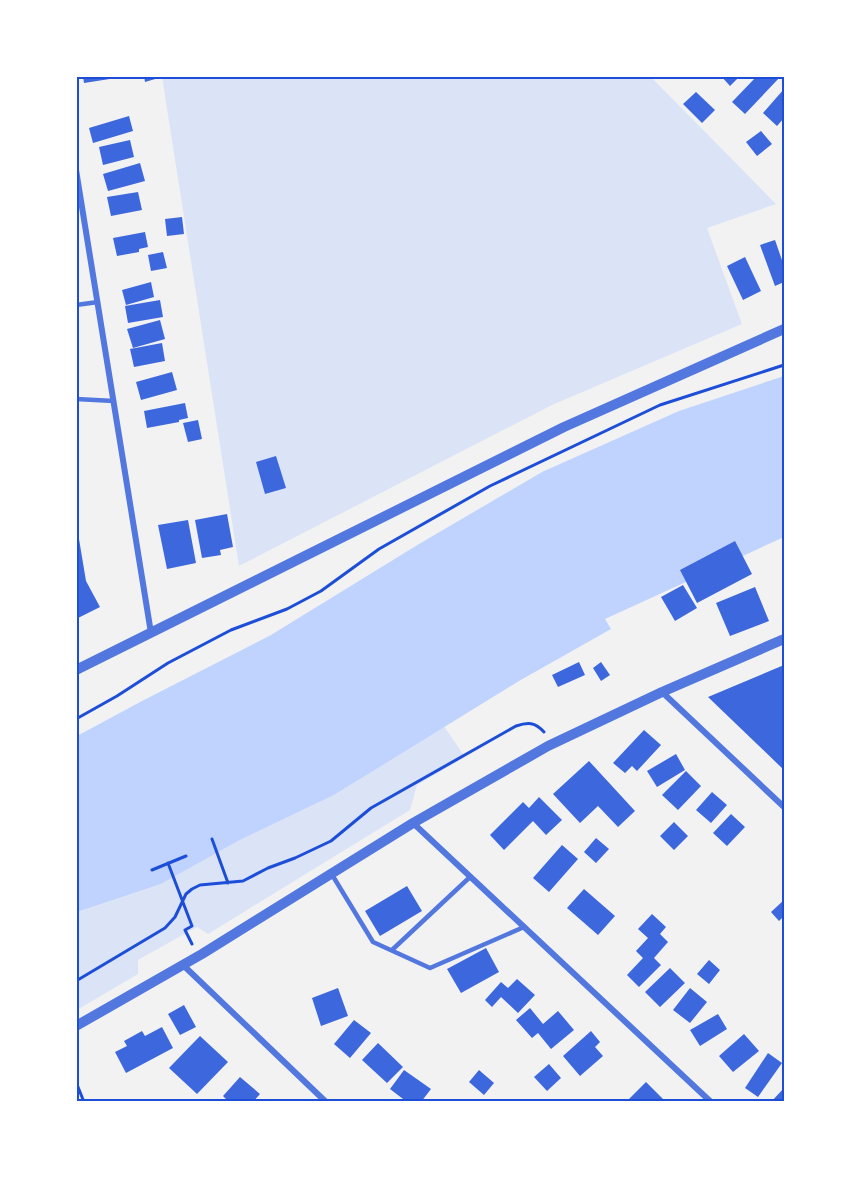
<svg xmlns="http://www.w3.org/2000/svg" width="861" height="1178" font-family="Arial,sans-serif">
	<rect width="100%" height="100%" fill="#f2f2f2"/>
	<!-- green -->
	<path fill="#dbe4f7" d="M162 77H651L776 204 707 228 742 324 552 405 239 566Z
		M444 726 465 757 417 785 410 810 208 934 197 927 138 960V974L77 1010V912L161 884 240 840 334 795Z"/>
	<!-- water -->
	<path fill="#bfd3fe" d="M784 376V537L605 619 611 629 519 681 334 795 240 840 161 884 77 912V736L142 701 271 635 419 544 542 472 679 411Z"/>
	<!-- building -->
	<path fill="#3d67dc" d="M83 76H115L116 78 84 83Z
		M144 76H161L162 77 145 82Z
		M721 76H740L730 86Z
		M757 76H781L745 114 732 102Z
		M784 89V118L777 126 763 113Z
		M696 92 715 110 702 123 683 104Z
		M129 116 133 131 93 143 89 128Z
		M761 131 772 144 757 156 746 142Z
		M130 140 134 157 103 165 99 147Z
		M140 163 145 181 108 191 103 174Z
		M138 192 142 210 111 216 107 197Z
		M182 217 184 234 167 236 165 219Z
		M145 232 148 247 139 249V252L117 256 113 238Z
		M775 240 784 266V282L775 286 760 245Z
		M163 252 167 268 151 271 148 255Z
		M745 257 761 291 743 300 727 266Z
		M151 282 154 297 126 305 122 290Z
		M160 300 163 317 128 323 125 306Z
		M160 320 165 339 133 348 127 329Z
		M162 343 165 361 134 367 130 349Z
		M172 372 177 390 141 400 136 382Z
		M185 403 188 418 179 420V422L147 428 144 411Z
		M198 420 202 439 188 442 183 423Z
		M276 456 286 488 265 494 256 462Z
		M227 514 233 547 220 550 221 555 202 558 195 520Z
		M188 520 196 563 167 569 158 525Z
		M76 521 86 581 100 607 76 619Z
		M735 541 752 574 697 603 680 570Z
		M683 585 697 608 675 621 661 597Z
		M755 587 769 621 730 636 716 603Z
		M579 662 585 675 558 687 552 675Z
		M601 662 610 675 601 681 593 668Z
		M784 665V770L708 697Z
		M644 730 661 745 637 771 632 766 625 773 613 763Z
		M676 754 685 770 657 787 647 771Z
		M589 761 635 811 618 827 598 806 580 823 553 794Z
		M686 771 701 786 678 810 662 795Z
		M712 792 727 805 711 823 696 810Z
		M539 797 562 820 546 835 533 821 504 850 490 835 523 802 529 808Z
		M731 814 745 827 727 846 713 833Z
		M674 822 688 836 674 850 660 836Z
		M596 838 609 849 596 863 584 852Z
		M562 845 578 859 549 892 533 878Z
		M407 886 422 911 380 936 365 911Z
		M584 889 615 916 598 935 567 908Z
		M784 900V916L779 921 771 912Z
		M652 914 666 927 660 934 668 942 654 958 661 965 639 987 627 975 643 958 636 951 648 938 638 929Z
		M486 948 499 972 461 993 447 969Z
		M709 960 720 970 709 984 697 974Z
		M670 968 685 983 660 1007 645 992Z
		M517 979 535 995 518 1013 501 997 492 1007 485 1000 501 982 508 988Z
		M338 988 348 1016 321 1026 312 998Z
		M690 988 707 1002 690 1023 673 1010Z
		M184 1005 196 1027 180 1035 168 1014Z
		M530 1008 543 1024 558 1011 574 1030 551 1049 538 1033 532 1038 516 1020Z
		M718 1014 727 1029 700 1046 690 1030Z
		M354 1020 371 1033 350 1058 334 1044Z
		M162 1027 173 1048 126 1073 115 1052 127 1046 124 1041 142 1031 145 1036Z
		M591 1031 600 1042 595 1047 603 1056 580 1076 563 1056Z
		M744 1034 759 1051 733 1072 719 1056Z
		M200 1036 228 1062 197 1094 169 1068Z
		M378 1043 403 1067 387 1083 362 1060Z
		M768 1053 782 1063 758 1097 745 1088Z
		M549 1064 561 1078 547 1091 534 1077Z
		M404 1070 431 1089 421 1102H407L390 1089Z
		M479 1070 494 1083 484 1095 469 1082Z
		M240 1077 260 1094 253 1102H229L223 1096Z
		M646 1082 666 1102H626Z
		M784 1088V1102H771Z"/>
	<g fill="none" stroke-linecap="round" stroke-linejoin="round">
		<!-- path -->
		<path stroke="#1d4ed8" stroke-width="3" d="M76 719 117 696 168 663 231 630 287 609 321 591 379 549 490 486 660 405 784 365
			M212 839 228 883
			M168 863 192 926 185 930 192 944
			M152 870 186 856
			M76 981 165 928 175 917 186 894 192 889 200 885 243 881 268 868 295 858 331 841 371 808 516 726C528 722 535 722 544 732
			M76 1082 84 1102"/>
		<!-- service -->
		<path stroke="#5277de" stroke-width="4.5" d="M76 305 98 302
			M76 399 114 401
			M331 873 373 942 430 968 524 927
			M392 950 470 877"/>
		<!-- minor -->
		<path stroke="#5277de" stroke-width="6" d="M76 170 151 633
			M662 692 784 807
			M413 823 711 1102
			M183 965 326 1102"/>
		<!-- tertiary -->
		<path stroke="#5277de" stroke-width="10" d="M76 670 564 427 784 329
			M76 1026 202 954 413 823 548 746 662 692 784 639"/>
	</g>
	<!-- border -->
	<rect width="861" height="1178" fill="none" stroke="#ffffff" stroke-width="156"/>
	<rect x="78" y="78" width="705" height="1022" fill="none" stroke="#1d4ed8" stroke-width="2"/>
</svg>
